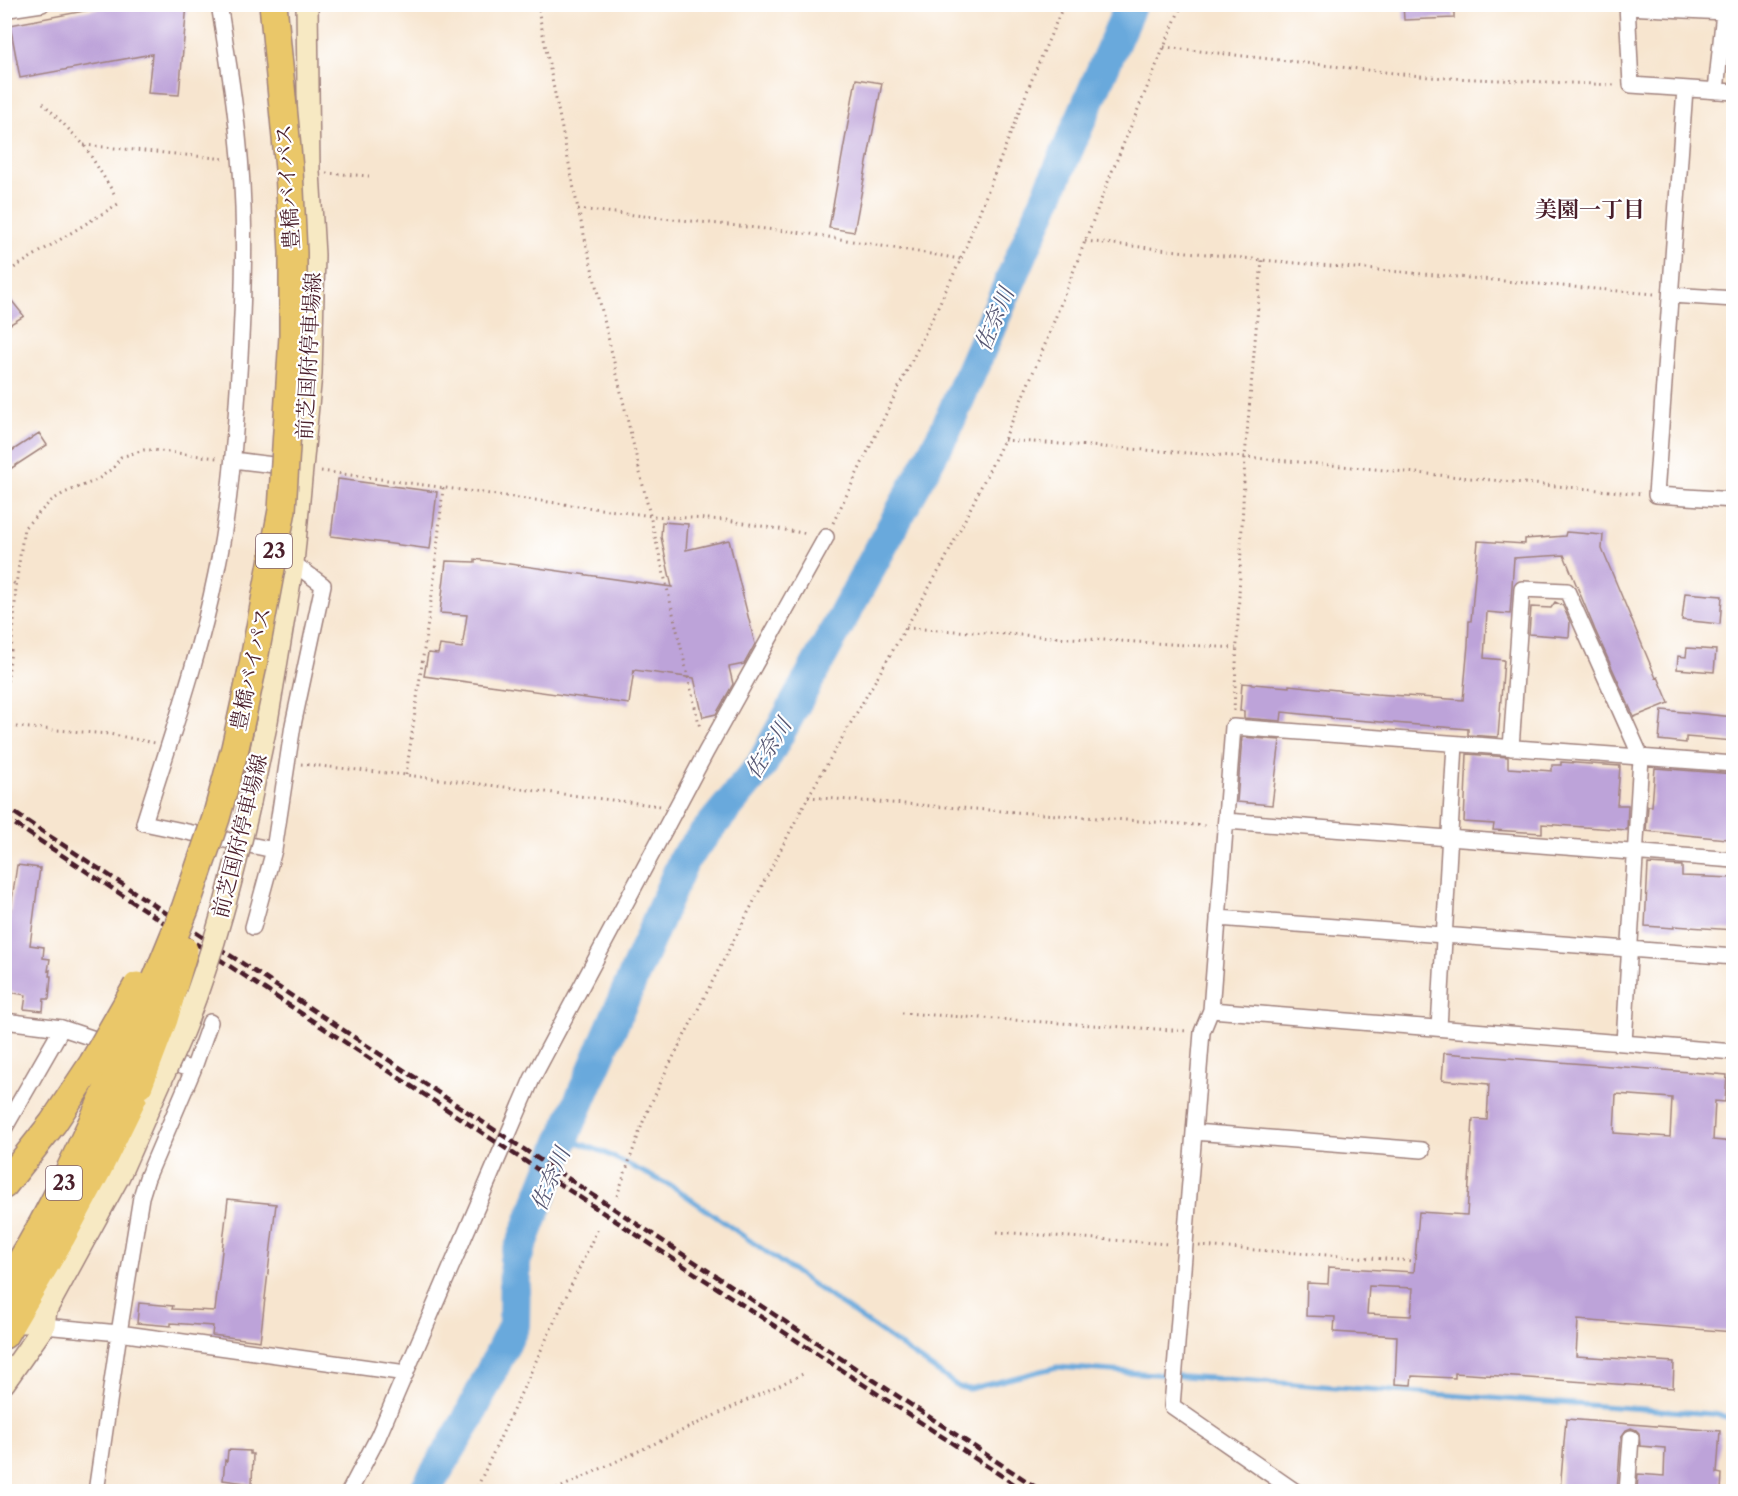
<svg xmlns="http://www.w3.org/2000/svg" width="1738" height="1496" font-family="'Libre Caslon Text','Noto Serif JP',serif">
	<rect width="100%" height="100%" fill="#fff"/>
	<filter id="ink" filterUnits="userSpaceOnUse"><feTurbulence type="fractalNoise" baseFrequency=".0167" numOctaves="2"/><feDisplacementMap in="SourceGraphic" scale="12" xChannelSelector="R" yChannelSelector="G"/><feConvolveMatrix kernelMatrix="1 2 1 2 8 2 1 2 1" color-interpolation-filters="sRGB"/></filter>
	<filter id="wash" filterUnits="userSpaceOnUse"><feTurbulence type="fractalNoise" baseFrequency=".008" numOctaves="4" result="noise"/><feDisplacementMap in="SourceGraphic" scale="24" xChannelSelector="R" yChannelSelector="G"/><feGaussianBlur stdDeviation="1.35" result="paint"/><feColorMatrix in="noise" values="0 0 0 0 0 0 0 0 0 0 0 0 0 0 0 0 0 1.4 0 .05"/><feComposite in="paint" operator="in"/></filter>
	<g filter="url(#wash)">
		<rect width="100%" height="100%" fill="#f7e5cf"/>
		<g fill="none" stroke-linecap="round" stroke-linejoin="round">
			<!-- stream -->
			<path stroke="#69a9dc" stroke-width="5" d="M564 1137 603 1152 675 1188 959 1387 969 1389 1057 1367 1713 1414 1727 1417 1734 1423"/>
			<!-- river -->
			<path stroke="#69a9dc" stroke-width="32" d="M424 1492 467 1421 514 1325 515 1261 564 1137 684 859 761 766 945 431 1131 4"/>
		</g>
		<g id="blocks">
			<!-- building -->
			<path fill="#bda3d9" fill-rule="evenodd" d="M121 4H187L179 95 148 93 152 54 20 78 10 25Z
				M1403 4H1454V18L1404 20Z
				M856 79 882 83 854 232 829 228Z
				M4 291 24 316 4 328Z
				M39 433 47 445 4 473V456Z
				M338 479 437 492 430 549 331 536Z
				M662 522 688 524 686 550 729 540 755 644 744 664 729 667 733 684 716 714 703 717 694 678 634 670 629 704 424 676 428 653 438 654 440 645 462 648 467 615 440 613 446 561 475 562V559L672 587 661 537Z
				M1566 532 1603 535 1602 549 1656 678 1658 677 1669 703 1634 717 1595 630 1564 555 1514 558 1510 614 1487 612 1484 658 1504 660 1498 737 1468 735V729L1331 718V717L1282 712 1281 721 1244 718V711H1240L1242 683 1289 687V685L1376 694 1463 700 1468 645 1469 621H1471L1478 541 1525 544V539L1565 536Z
				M1685 593 1722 596 1720 624 1682 620Z
				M1555 602 1563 606 1570 622 1569 637 1529 634 1531 607 1551 608Z
				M1687 648 1716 650 1714 672 1677 669 1678 656 1686 657Z
				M1662 710 1734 717V741L1686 737V743L1659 740Z
				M1242 737 1280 740 1272 805 1237 802Z
				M1467 754 1508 757V768L1552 771V765H1561V762L1620 766 1617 805H1628L1627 830 1542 824V833L1493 830 1494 824 1464 822Z
				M1655 768 1734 774V838H1726V839L1646 831 1648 806H1652Z
				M1648 864 1682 866V876L1734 878V930L1674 926V928L1645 926Z
				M17 865 40 868 30 945 44 947 43 958 50 959 48 971 50 970 49 976H51L49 999H44L43 1011 24 1009 26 995 4 991V955Z
				M1444 1053 1727 1075 1725 1102 1715 1101 1713 1140 1734 1142V1332L1578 1320 1576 1356 1674 1362 1673 1388 1455 1373V1378L1412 1376 1411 1385 1395 1384 1397 1336 1334 1332 1335 1317 1306 1316 1307 1283 1328 1284 1329 1267 1414 1272 1419 1212 1467 1215 1473 1119 1487 1120 1489 1084 1442 1080ZM1616 1094 1672 1098 1670 1137 1614 1133ZM1369 1286 1413 1288 1411 1316 1367 1314Z
				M228 1199 276 1204 260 1341 212 1335 213 1326 171 1323V1326L137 1323 139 1303 173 1306 172 1309 215 1311Z
				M1566 1419 1720 1431 1717 1473 1722 1474 1721 1491 1665 1490V1491H1637L1638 1474 1664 1476 1665 1448 1640 1446 1639 1433 1636 1430 1631 1428 1626 1430 1621 1437 1617 1491H1560Z
				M228 1450 250 1451V1454H253L252 1484 223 1480 225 1460 227 1461Z"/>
		</g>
	</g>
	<g filter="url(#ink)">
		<use href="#blocks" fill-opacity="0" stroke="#a0827d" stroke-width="1.5"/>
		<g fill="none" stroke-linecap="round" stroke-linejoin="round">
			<!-- street casing -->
			<g stroke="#a0827d" stroke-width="18">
				<path id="street" d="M219 4C230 72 241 139 243 207 245 268 242 329 238 389 234 451 229 513 216 574 199 658 170 740 144 823L274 850 293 725 323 585 293 563
					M1627 4 1631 85 1734 92
					M1627 7 1724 12 1716 91
					M9 9 42 4
					M1685 89 1656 495 1734 500
					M1671 295 1734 299
					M233 460 290 467
					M1511 748 1522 589 1567 591 1641 757 1624 1043
					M1226 821 1734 860
					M1218 918 1734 957
					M253 927 274 850
					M1211 1010 1734 1052
					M4 1021 62 1028
					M1439 1028 1455 744
					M193 1070 210 1022
					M4 1129 62 1028 110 1044
					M1194 1132 1422 1150
					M44 1326 119 1333 406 1373
					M96 1492 119 1333 141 1197 147 1178 193 1070 162 1060
					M349 1492 378 1437 532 1079 706 752 826 537
					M1296 1492 1172 1406 1202 1032 1211 1010 1233 727 1734 764
					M1627 1492 1631 1438"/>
			</g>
			<!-- secondary casing -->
			<g stroke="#a0827d" stroke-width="24">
				<path id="secondary" d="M250 802 267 721 293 563 311 374 314 255 309 172 307 4
					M22 1322C33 1323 39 1317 46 1310L119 1176 155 1094
					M4 1383 44 1326 46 1310"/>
			</g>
			<!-- highway casing -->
			<g stroke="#a0827d" stroke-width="30">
				<path id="highway" d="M4 1185 53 1123 93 1063
					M4 1288C49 1221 81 1146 115 1073
					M4 1335 61 1238 97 1171 139 1085"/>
			</g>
			<!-- path -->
			<path stroke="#a0827d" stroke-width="3" stroke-dasharray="1.5 4.5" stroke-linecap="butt" d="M537 4 578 209 700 728
				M1164 47 1429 77 1616 85
				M43 103 84 145 115 195
				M84 145 226 159
				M326 173 369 176
				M578 209 804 233 960 259
				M1085 241 1262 260 1654 294
				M4 274 118 204
				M1004 440 1245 457 1642 494
				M321 471 652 516 727 520 808 534
				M833 523 961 259 1034 74 1064 4
				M4 575 16 585
				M906 628 1236 648
				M4 711 14 624 16 585 24 528 51 501 64 493 97 480 113 468 121 457 144 450H152L217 458
				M1234 711 1245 457 1262 260
				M4 726 109 734 155 743
				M301 764 406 775 661 806
				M406 775 434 580 443 488
				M808 797 1209 826
				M902 1013 1188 1031
				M617 1196 644 1119 666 1071 808 797 945 560 1004 440 1044 347 1113 169 1182 4
				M997 1232 1169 1244
				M1199 1246 1413 1261
				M475 1492 598 1228
				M551 1492 803 1374"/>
			<!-- street -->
			<use href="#street" stroke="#fff" stroke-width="15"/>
			<!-- secondary -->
			<use href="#secondary" stroke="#f7e9c3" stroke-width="21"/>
			<!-- highway -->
			<use href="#highway" stroke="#eac769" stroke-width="27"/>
			<!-- rail -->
			<path stroke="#4a1f2b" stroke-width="4.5" stroke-dasharray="9 4.5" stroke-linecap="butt" d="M4 806 1043 1492
				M4 817 1026 1492"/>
			<!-- secondary-bridge casing -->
			<g stroke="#a0827d" stroke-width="24" stroke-linecap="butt">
				<path id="secondary-bridge" d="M155 1094C165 1071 177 1047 186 1023 214 951 233 877 250 802"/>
			</g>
			<!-- highway-bridge casing -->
			<g stroke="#a0827d" stroke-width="30" stroke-linecap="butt">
				<path id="highway-bridge" d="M93 1063 137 986
					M115 1073 151 992 185 909 216 818 235 748 252 670 282 510 293 336V253L289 169 273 4
					M139 1085 164 1019 184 950"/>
			</g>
			<!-- secondary-bridge -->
			<use href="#secondary-bridge" stroke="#f7e9c3" stroke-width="21"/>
			<!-- highway-bridge -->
			<use href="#highway-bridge" stroke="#eac769" stroke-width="27"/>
		</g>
	</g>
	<g text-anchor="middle" stroke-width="4.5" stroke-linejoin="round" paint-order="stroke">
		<!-- shield labels -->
		<g fill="#fff" stroke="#80626b" stroke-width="1.5">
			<rect x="256" y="534" width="36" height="34" rx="4.5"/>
			<rect x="46" y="1166" width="36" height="34" rx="4.5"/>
		</g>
		<g font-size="20" font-weight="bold" fill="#4a1f2b">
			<text x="274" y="558">23</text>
			<text x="64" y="1190">23</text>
		</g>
		<!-- street labels -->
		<g font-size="21" fill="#4a1f2b" stroke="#fff">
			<text transform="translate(288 187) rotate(-94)" y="7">豊橋バイパス</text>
			<text transform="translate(309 356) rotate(-87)" y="7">前芝国府停車場線</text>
			<text transform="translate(251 669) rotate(-78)" y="7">豊橋バイパス</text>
			<text transform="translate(240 836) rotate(-76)" y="7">前芝国府停車場線</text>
		</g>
		<!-- neighbourhood labels -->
		<g font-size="22" font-weight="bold" fill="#4a1f2b" stroke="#fff">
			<text x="1590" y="217">美園一丁目</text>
		</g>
		<!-- water labels -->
		<g font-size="22" font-style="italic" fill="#565672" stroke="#fff">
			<text transform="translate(994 319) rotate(-67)" y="8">佐奈川</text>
			<text transform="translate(768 748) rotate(-58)" y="8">佐奈川</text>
			<text transform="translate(550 1179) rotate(-67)" y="8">佐奈川</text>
		</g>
	</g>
	<!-- margin -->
	<rect width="1738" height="1496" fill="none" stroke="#fff" stroke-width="24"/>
</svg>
